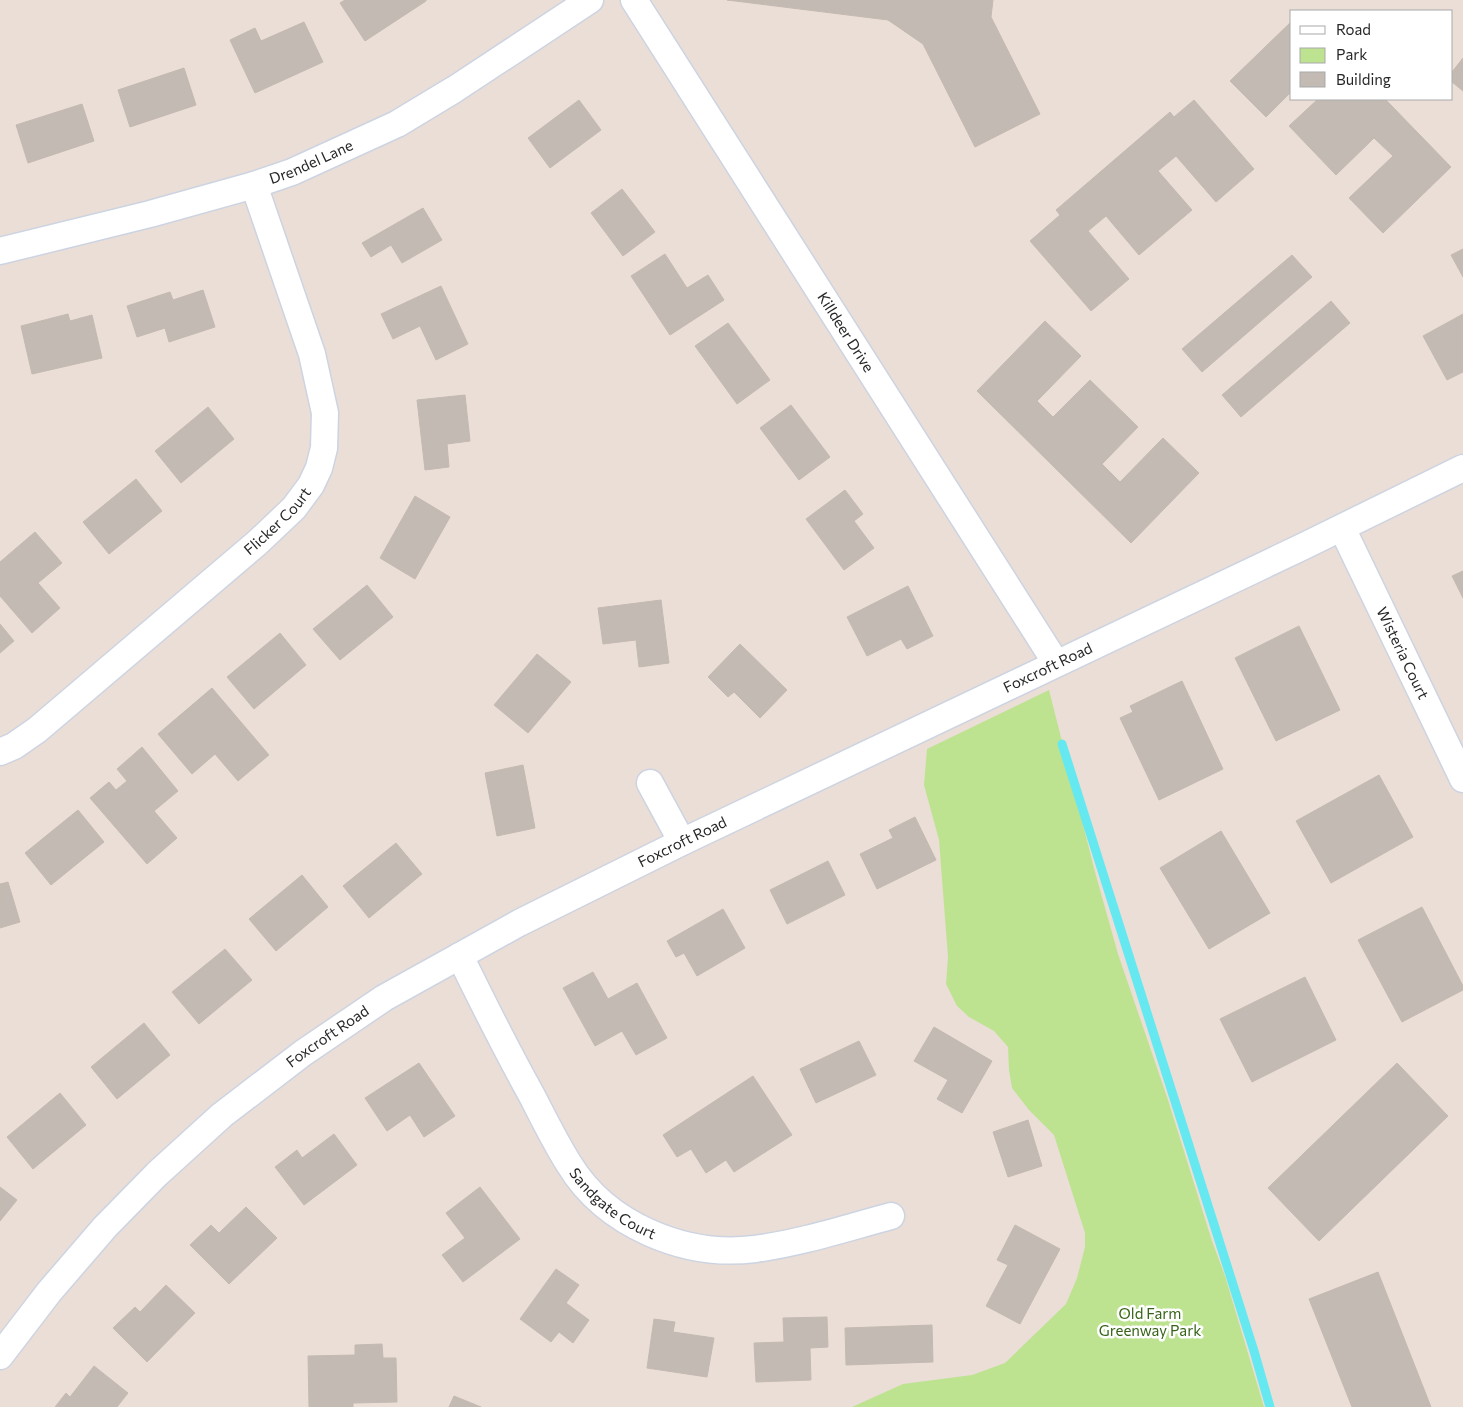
<svg xmlns="http://www.w3.org/2000/svg" width="1463" height="1407" font-family="Commissioner,sans-serif">
	<rect width="100%" height="100%" fill="#eaded7"/>
	<!-- green -->
	<path fill="#bde391" d="M1049 690 1095 872 1118 954 1168 1100 1212 1241 1225 1276 1264 1407H852L903 1384 972 1375 1005 1363 1066 1304 1077 1278 1085 1247V1233L1054 1135 1029 1110 1012 1088 1009 1070 1008 1047 994 1031 969 1017 957 1006 946 984 948 957 939 840 924 785 927 749Z"/>
	<g fill="none" stroke-linecap="round" stroke-linejoin="round">
		<!-- stream -->
		<path stroke="#66e8f1" stroke-width="9" d="M1062 744 1254 1351 1270 1407"/>
	</g>
	<!-- building -->
	<path fill="#c2bab3" stroke="#c5bab1" d="M345 0H426V1L365 41 340 3Z
		M727 0H993L991 17 1040 114 975 147 923 44 888 20Z
		M1292 21V91L1266 117 1230 81Z
		M304 22 323 62 255 93 230 40 255 28 261 41Z
		M1463 58V91L1452 82V72Z
		M184 68 196 105 130 127 118 90Z
		M1318 99H1385L1451 167 1383 233 1349 198 1393 156 1374 138 1336 175 1289 126Z
		M579 100 601 130 550 168 528 138Z
		M1194 100 1254 169 1216 202 1176 156 1158 171 1192 210 1139 255 1106 216 1088 231 1129 279 1091 311 1030 241 1060 215 1056 210 1170 112 1174 117Z
		M82 104 94 141 28 163 16 125Z
		M622 189 655 232 623 256 591 213Z
		M423 208 442 240 402 263 391 245 371 257 362 243Z
		M1463 249V277L1451 255Z
		M665 254 687 288 708 275 724 300 670 335 631 276Z
		M1292 255 1312 277 1202 372 1182 349Z
		M441 286 468 344 436 360 420 326 393 339 381 314Z
		M203 290 215 327 169 342 165 328 137 337 127 306 170 292 173 300Z
		M1331 301 1350 323 1241 417 1222 395Z
		M68 314 70 321 92 315 102 358 32 374 21 326Z
		M1463 314V372L1447 380 1423 336Z
		M1045 321 1081 356 1037 401 1053 417 1090 380 1138 427 1102 464 1120 482 1163 438 1199 473 1131 543 977 391Z
		M728 323 770 380 737 404 695 346Z
		M465 395 470 441 447 444 449 467 425 470 417 400Z
		M791 405 830 457 799 480 760 428Z
		M208 407 234 439 181 483 155 451Z
		M136 479 162 511 109 554 83 522Z
		M845 490 863 514 854 521 874 548 844 570 806 519Z
		M415 496 450 517 415 579 380 558Z
		M35 532 62 563 38 583 60 608 32 633 0 596V562Z
		M1463 571V598L1452 576Z
		M367 585 393 617 340 660 313 629Z
		M908 586 933 636 907 649 901 639 867 656 847 617Z
		M661 600 669 663 639 667 636 640 603 644 598 608Z
		M0 624 14 641 0 653Z
		M1299 626 1340 710 1276 741 1235 658Z
		M280 633 306 665 254 709 227 677Z
		M740 644 787 690 760 718 734 692 728 697 708 677Z
		M537 654 571 682 528 733 494 705Z
		M1182 681 1223 769 1159 800 1120 718 1133 712 1130 706Z
		M212 688 269 755 238 781 215 754 192 774 158 734Z
		M142 747 178 791 154 811 177 838 147 864 90 798 109 782 116 790 127 781 117 769Z
		M523 765 535 828 497 836 485 773Z
		M1379 775 1413 837 1331 883 1296 821Z
		M78 810 104 842 51 885 25 853Z
		M915 817 936 860 877 889 860 854 893 838 889 830Z
		M1221 831 1270 913 1209 949 1160 868Z
		M396 843 422 874 369 918 343 886Z
		M828 861 845 895 787 924 770 890Z
		M302 875 328 907 276 951 249 919Z
		M8 882 20 922 0 928V884Z
		M1422 907 1463 986V990L1402 1022 1358 940Z
		M723 909 745 948 697 976 684 953 676 957 667 941Z
		M225 949 252 980 199 1024 172 992Z
		M593 972 608 999 637 983 667 1038 636 1055 622 1031 595 1046 563 988Z
		M1305 977 1336 1040 1252 1082 1220 1019Z
		M144 1023 170 1055 117 1099 91 1067Z
		M934 1027 992 1061 962 1113 937 1099 948 1080 914 1061Z
		M859 1041 876 1075 816 1103 800 1069Z
		M419 1063 455 1116 424 1137 410 1115 387 1131 365 1098Z
		M1397 1063 1448 1116 1319 1241 1268 1188Z
		M753 1076 792 1135 734 1172 726 1160 706 1173 691 1149 677 1157 663 1135Z
		M60 1093 86 1125 33 1169 7 1137Z
		M1028 1120 1042 1166 1008 1177 993 1132Z
		M334 1134 357 1165 304 1205 275 1167 297 1150 302 1158Z
		M0 1187 17 1200 0 1221Z
		M480 1187 520 1239 463 1282 442 1255 465 1238 446 1213Z
		M246 1207 277 1238 229 1284 190 1245 211 1225 219 1233Z
		M1015 1225 1060 1249 1020 1324 986 1306 1008 1265 997 1260Z
		M556 1269 579 1285 566 1303 589 1320 573 1343 559 1332 551 1342 520 1319Z
		M1378 1272 1431 1407H1352L1309 1299Z
		M166 1285 195 1313 147 1362 113 1328 135 1307 140 1312Z
		M827 1317 828 1347 810 1348 811 1380 756 1382 754 1343 784 1342 783 1318Z
		M654 1319 675 1322 673 1332 714 1338 707 1377 647 1368Z
		M932 1325 933 1362 846 1365 845 1328Z
		M382 1344 383 1358H396L397 1402 353 1403V1407H309L308 1356 355 1355V1345Z
		M94 1366 128 1393 117 1407H55L66 1393 70 1397Z
		M454 1396 481 1407H449Z"/>
	<g fill="none" stroke-linecap="round" stroke-linejoin="round">
		<!-- minor casing -->
		<g stroke="#cdd4e1" stroke-width="29">
			<g id="minor">
				<path id="s1" d="M634 0 1056 663"/>
				<path id="s2" d="M0 251 150 214 254 185 292 172 397 124 455 89 590 0"/>
				<path id="s3" d="M1342 528 1463 779"/>
				<path id="s4" d="M0 752 14 746 37 730 257 543 294 508 311 485 319 468 324 448 325 413 312 354 254 185"/>
				<path d="M650 783 682 842"/>
				<path id="s5" d="M460 956C483 1003 506 1049 531 1094 543 1117 555 1142 569 1164 606 1225 685 1258 755 1249 801 1243 846 1228 891 1216"/>
				<path id="s6" d="M0 1356 49 1292 105 1227 157 1174 222 1115 303 1053 384 998 519 923 682 842 1302 547 1463 468"/>
			</g>
		</g>
		<!-- minor -->
		<use href="#minor" stroke="#fff" stroke-width="26"/>
	</g>
	<g text-anchor="middle" stroke-width="5" stroke-linejoin="round" paint-order="stroke">
		<!-- street labels -->
		<g font-size="15" fill="#272727" stroke="#fff">
			<text dy="5" stroke="none"><textPath href="#s2" startOffset="324">Drendel Lane</textPath></text>
			<text dy="5" stroke="none"><textPath href="#s1" startOffset="394">Killdeer Drive</textPath></text>
			<text dy="5" stroke="none"><textPath href="#s4" startOffset="362">Flicker Court</textPath></text>
			<text dy="5" stroke="none"><textPath href="#s3" startOffset="139">Wisteria Court</textPath></text>
			<text dy="5" stroke="none"><textPath href="#s6" startOffset="1270">Foxcroft Road</textPath></text>
			<text dy="5" stroke="none"><textPath href="#s6" startOffset="865">Foxcroft Road</textPath></text>
			<text dy="5" stroke="none"><textPath href="#s6" startOffset="460">Foxcroft Road</textPath></text>
			<text dy="5" stroke="none"><textPath href="#s5" startOffset="295">Sandgate Court</textPath></text>
		</g>
		<!-- park labels -->
		<g font-size="15" fill="#366317" stroke="#fff">
			<text x="1150" y="1319">Old Farm<tspan x="1150" dy="17">Greenway Park</tspan></text>
		</g>
	</g>
	<!-- legend -->
	<rect x="1290" y="10" width="162" height="90" fill="#ffffff" stroke="#a9a9a9"/>
	<rect x="1300" y="26" width="25" height="8" fill="#ffffff" stroke="#a9a9a9"/>
	<text x="1336" y="35" font-size="15" fill="#272727">Road</text>
	<rect x="1300" y="48" width="25" height="15" fill="#bde391" stroke="#a9a9a9"/>
	<text x="1336" y="60" font-size="15" fill="#272727">Park</text>
	<rect x="1300" y="72" width="25" height="15" fill="#c2bab3" stroke="#a9a9a9"/>
	<text x="1336" y="85" font-size="15" fill="#272727">Building</text>
</svg>
